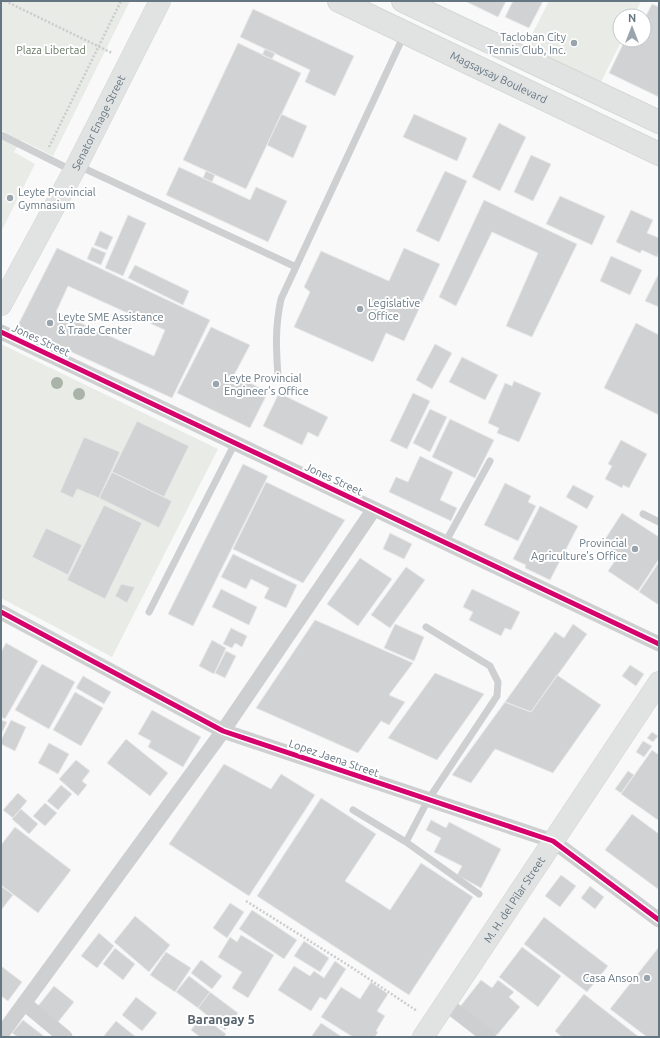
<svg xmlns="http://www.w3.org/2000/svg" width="660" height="1038" font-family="Ubuntu,sans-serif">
	<rect width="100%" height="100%" fill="#f9f9f9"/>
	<!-- green -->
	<path fill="#e8ebe6" d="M1 1H130L53 156 21 140 14 152 35 164 1 232V140L5 132 1 130Z
		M549 1H641L634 16H620V40H622L601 82 526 46Z
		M1 344 218 449 112 657 1 598Z"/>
	<!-- building -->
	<path fill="#d0d2d3" stroke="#e8e8e8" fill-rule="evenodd" d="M465 1H506L498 17Z
		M513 1H543L529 28 505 17Z
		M652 4 659 7V97L609 73 625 40H644V20Z
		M253 9 354 56 335 96 305 82 310 70 240 37Z
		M238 43 301 73 246 189 183 160Z
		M265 49 275 53 272 59 262 55Z
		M281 114 307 126 293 158 267 145Z
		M414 114 467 138 457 161 403 137Z
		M499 123 526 137 500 191 472 177Z
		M531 155 551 164 533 201 514 192Z
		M179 167 250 200 256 187 287 201 268 242 166 195Z
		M206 171 215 175 212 182 203 178Z
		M445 171 467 181 439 242 416 231Z
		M560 196 605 216 592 245 546 224Z
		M484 200 577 244 532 337 506 326 538 253 492 232 456 306 439 297Z
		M631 210 653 220 647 233 659 238V252L657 257 642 250 640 253 616 242Z
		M128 215 146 223 123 276 105 268Z
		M100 231 113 237 107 250 94 245Z
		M92 247 106 253 101 265 87 259Z
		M57 248 210 320 172 398 17 327ZM68 286 165 330 154 356 56 312Z
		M404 248 440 264 404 341 386 333 373 362 294 327 310 292 304 287 321 251 389 281Z
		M611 256 642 270 630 295 600 281Z
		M135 265 189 291 183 305 128 278Z
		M659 273V307L645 301Z
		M636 323 659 335V415L604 388Z
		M211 327 250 345 234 375 268 392 250 428 177 393Z
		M435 344 452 353 432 389 416 380Z
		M462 357 498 375 485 400 449 382Z
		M514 381 541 393 519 442 497 433 499 428 488 423 505 383 512 386Z
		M279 393 328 417 318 437 308 432 302 445 263 426Z
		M413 393 430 401 407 449 390 441Z
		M430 409 447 417 430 452 413 443Z
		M450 419 494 440 475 478 432 457Z
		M137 421 189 446 164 497 112 472Z
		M84 437 120 452 99 498 77 489 73 498 60 492Z
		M621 440 647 454 629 488 623 485 622 488 605 479 612 466 608 464Z
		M420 456 453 472 440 500 457 508 451 521 389 492 396 477 408 482Z
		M243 464 268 476 193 626 168 614Z
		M112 472 172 501 159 528 99 498Z
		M266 482 345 520 303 583 233 549Z
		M505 483 531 496 528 502 536 506 518 541 484 525Z
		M573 485 594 496 587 509 566 497Z
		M104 505 142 523 105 599 67 580Z
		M540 506 578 526 550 580 525 568 526 565 513 559Z
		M622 513 659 537V559L638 591 608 571 619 555 602 544Z
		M46 528 82 545 68 575 32 557Z
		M390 533 412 544 404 559 383 549Z
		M233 554 297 585 286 608 264 598 269 588 251 579 246 589 221 577Z
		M360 558 392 579 358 626 327 604Z
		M659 562V605L639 592Z
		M406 567 425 580 390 628 371 615Z
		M121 584 135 587 127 603 115 596Z
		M221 589 257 607 249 625 212 607Z
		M472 589 520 612 511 630 505 628 501 636 469 620 473 612 463 607Z
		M315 620 413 663 389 695 405 702 389 725 381 721 358 753 256 708Z
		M395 624 424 637 414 661 384 648Z
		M573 624 587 634 531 712 505 702 555 632 564 638Z
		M231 628 247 636 242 647 235 643 232 648 223 644Z
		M212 640 226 648 214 674 199 666Z
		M6 643 38 661 5 719 1 717V652Z
		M226 651 236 656 225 678 215 673Z
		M42 664 75 682 49 729 15 710Z
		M630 665 644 674 636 686 622 676Z
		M435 673 484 694 437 760 388 738Z
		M557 675 601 705 553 773 495 749 471 783 452 775 505 702 531 712Z
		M83 676 111 692 104 704 76 688Z
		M75 692 103 708 81 746 53 730Z
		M152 710 201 737 183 767 148 747 151 741 138 734Z
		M1 720 7 722 1 735Z
		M11 720 26 727 15 751 1 744V740Z
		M652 732 658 736 653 742 647 738Z
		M126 739 168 773 150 796 107 763Z
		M643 741 652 746 644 757 636 752Z
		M49 743 69 754 58 774 38 763Z
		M652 750 659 755V818L658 820 621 794Z
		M76 760 90 771 82 781 87 785 78 796 59 779Z
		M224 764 271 789 281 774 315 795 249 896 169 844Z
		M628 771 634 775 621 793 615 789Z
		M61 785 72 794 58 810 47 801Z
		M18 793 27 801 13 818 3 810Z
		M321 798 376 834 345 881 390 910 421 863 473 897 409 995 257 896Z
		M45 803 57 813 45 826 33 816Z
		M21 809 38 824 29 834 12 819Z
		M632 814 659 834V887L658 889 605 850Z
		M431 820 446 828 449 822 501 849 481 888 457 875 462 866 434 852 441 838 426 830Z
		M15 827 71 870 38 913 1 885V845Z
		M561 875 576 886 560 907 545 896Z
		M1 886 13 895 1 910Z
		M590 886 604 897 595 909 581 898Z
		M230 903 244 912 227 938 213 928Z
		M252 910 297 940 284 959 239 929Z
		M135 916 170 945 149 972 114 942Z
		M544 917 608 966 587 992 524 944Z
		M99 933 114 946 97 968 81 956Z
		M241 935 274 955 248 998 232 988 242 972 218 957 230 937 237 942Z
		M304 941 329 958 320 972 294 956Z
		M522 947 561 976 538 1007 499 977Z
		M659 947V1037H647L610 1009Z
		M115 948 135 964 123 980 103 964Z
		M166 952 191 968 175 992 150 975Z
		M201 960 222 976 212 989 191 973Z
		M335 961 346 969 326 1000 320 997 311 1011 278 990 294 966 310 976 314 971 324 978Z
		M1 966 22 982 8 1001 1 996Z
		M189 976 210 992 198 1008 176 992Z
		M481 980 492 988 498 980 514 992 509 997 520 1007 497 1035 459 1008Z
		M371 982 388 994 377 1011 385 1016 376 1031 378 1032 375 1037H353L321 1017 341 987 360 999Z
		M54 986 74 1002 58 1022 38 1006Z
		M210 992 238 1013 225 1030 198 1008Z
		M584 994 639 1037H562L555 1031Z
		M136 997 157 1013 142 1031 122 1015Z
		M202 1016 226 1034 224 1037H200L191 1030Z
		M23 1020 45 1037H18L12 1033Z
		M116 1021 136 1037H103Z
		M321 1023 342 1037H311Z"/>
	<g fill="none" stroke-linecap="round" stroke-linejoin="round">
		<!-- secondary casing -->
		<g stroke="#d5d6d7" stroke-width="22">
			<g id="secondary">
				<path id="s1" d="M1 305 77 165 160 1"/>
				<path id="s2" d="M423 1037 659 682"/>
			</g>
		</g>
		<!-- primary casing -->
		<g stroke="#d5d6d7" stroke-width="24">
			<g id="primary">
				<path id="s3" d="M339 1 659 154"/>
				<path d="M403 1 659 122"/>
			</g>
		</g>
		<!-- path -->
		<path stroke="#cbcccd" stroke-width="2.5" stroke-dasharray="2 2" stroke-linecap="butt" d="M5 1 112 53
			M49 147 121 1
			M246 901 351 967 417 1011"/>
		<!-- lane -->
		<path stroke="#cecfd0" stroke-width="7" d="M1 135 71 170
			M79 166 296 267
			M278 376C276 348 275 327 281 299L404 35
			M643 514 659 522
			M445 543 490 461
			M149 612 235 443
			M353 810 406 842 479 894
			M406 842 428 800 497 696 498 682 490 666 426 627"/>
		<!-- street -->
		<path stroke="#cecfd0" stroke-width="15" d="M1 332 659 644
			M1 612 223 731 553 841 659 920
			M24 1003 65 1037
			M445 1003 489 1037
			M1 1035 223 731 374 509"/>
		<!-- secondary -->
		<use href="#secondary" stroke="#e1e2e2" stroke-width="21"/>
		<!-- primary -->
		<use href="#primary" stroke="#e1e2e2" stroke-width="22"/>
		<!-- cycleway casing -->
		<g stroke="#fff" stroke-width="8">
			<path id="cycleway" d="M1 332 659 644
				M1 612 223 731 553 841 659 920"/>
		</g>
		<!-- cycleway -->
		<use href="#cycleway" stroke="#d6006c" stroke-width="5"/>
	</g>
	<!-- trees -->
	<g fill="#a9b3a7">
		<circle cx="57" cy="383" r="6"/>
		<circle cx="79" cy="394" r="6"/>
	</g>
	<!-- markers -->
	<g fill="#99a4ac" stroke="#fff" stroke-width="1.5">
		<circle cx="574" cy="43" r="4"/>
		<circle cx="10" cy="198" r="4"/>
		<circle cx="360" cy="309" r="4"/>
		<circle cx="50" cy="323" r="4"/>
		<circle cx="216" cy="384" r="4"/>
		<circle cx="635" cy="549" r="4"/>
		<circle cx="647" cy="978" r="4"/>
	</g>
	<g text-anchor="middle" stroke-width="4" stroke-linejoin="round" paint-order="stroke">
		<!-- poi labels -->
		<g font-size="11" fill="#657683" stroke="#fff" text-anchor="start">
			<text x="566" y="41" text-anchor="end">Tacloban City<tspan x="566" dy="13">Tennis Club, Inc.</tspan></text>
			<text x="18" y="196">Leyte Provincial<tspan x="18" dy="13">Gymnasium</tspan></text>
			<text x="368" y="307">Legislative<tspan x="368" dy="13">Office</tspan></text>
			<text x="58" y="321">Leyte SME Assistance<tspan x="58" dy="13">&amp; Trade Center</tspan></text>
			<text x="224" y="382">Leyte Provincial<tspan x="224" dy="13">Engineer's Office</tspan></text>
			<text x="627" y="547" text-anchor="end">Provincial<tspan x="627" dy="13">Agriculture's Office</tspan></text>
			<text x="639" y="982" text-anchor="end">Casa Anson</text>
		</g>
		<!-- park labels -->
		<g font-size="11" fill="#687a64" stroke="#fff">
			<text x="51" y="54">Plaza Libertad</text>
		</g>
		<!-- street labels -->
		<g font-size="11" fill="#657683" stroke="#fff">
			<text dy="4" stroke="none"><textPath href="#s3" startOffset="177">Magsaysay Boulevard</textPath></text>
			<text dy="4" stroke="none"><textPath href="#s1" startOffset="207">Senator Enage Street</textPath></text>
			<text transform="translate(41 340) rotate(25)" y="4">Jones Street</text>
			<text transform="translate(334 479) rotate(25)" y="4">Jones Street</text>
			<text transform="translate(334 758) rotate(19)" y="4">Lopez Jaena Street</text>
			<text dy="4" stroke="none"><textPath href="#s2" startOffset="165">M. H. del Pilar Street</textPath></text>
		</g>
		<!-- quarter labels -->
		<g font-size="13" font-weight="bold" fill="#57646e" stroke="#fff">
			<text x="221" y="1024">Barangay 5</text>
		</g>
	</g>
	<!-- border -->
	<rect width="660" height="1038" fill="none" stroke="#657683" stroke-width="4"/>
	<!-- north arrow -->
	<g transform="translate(632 28)"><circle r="19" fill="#ffffff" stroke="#c1c8cd"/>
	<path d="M0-3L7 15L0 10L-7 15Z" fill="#99a4ac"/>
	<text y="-6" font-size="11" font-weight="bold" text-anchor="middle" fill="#657683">N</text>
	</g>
</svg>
